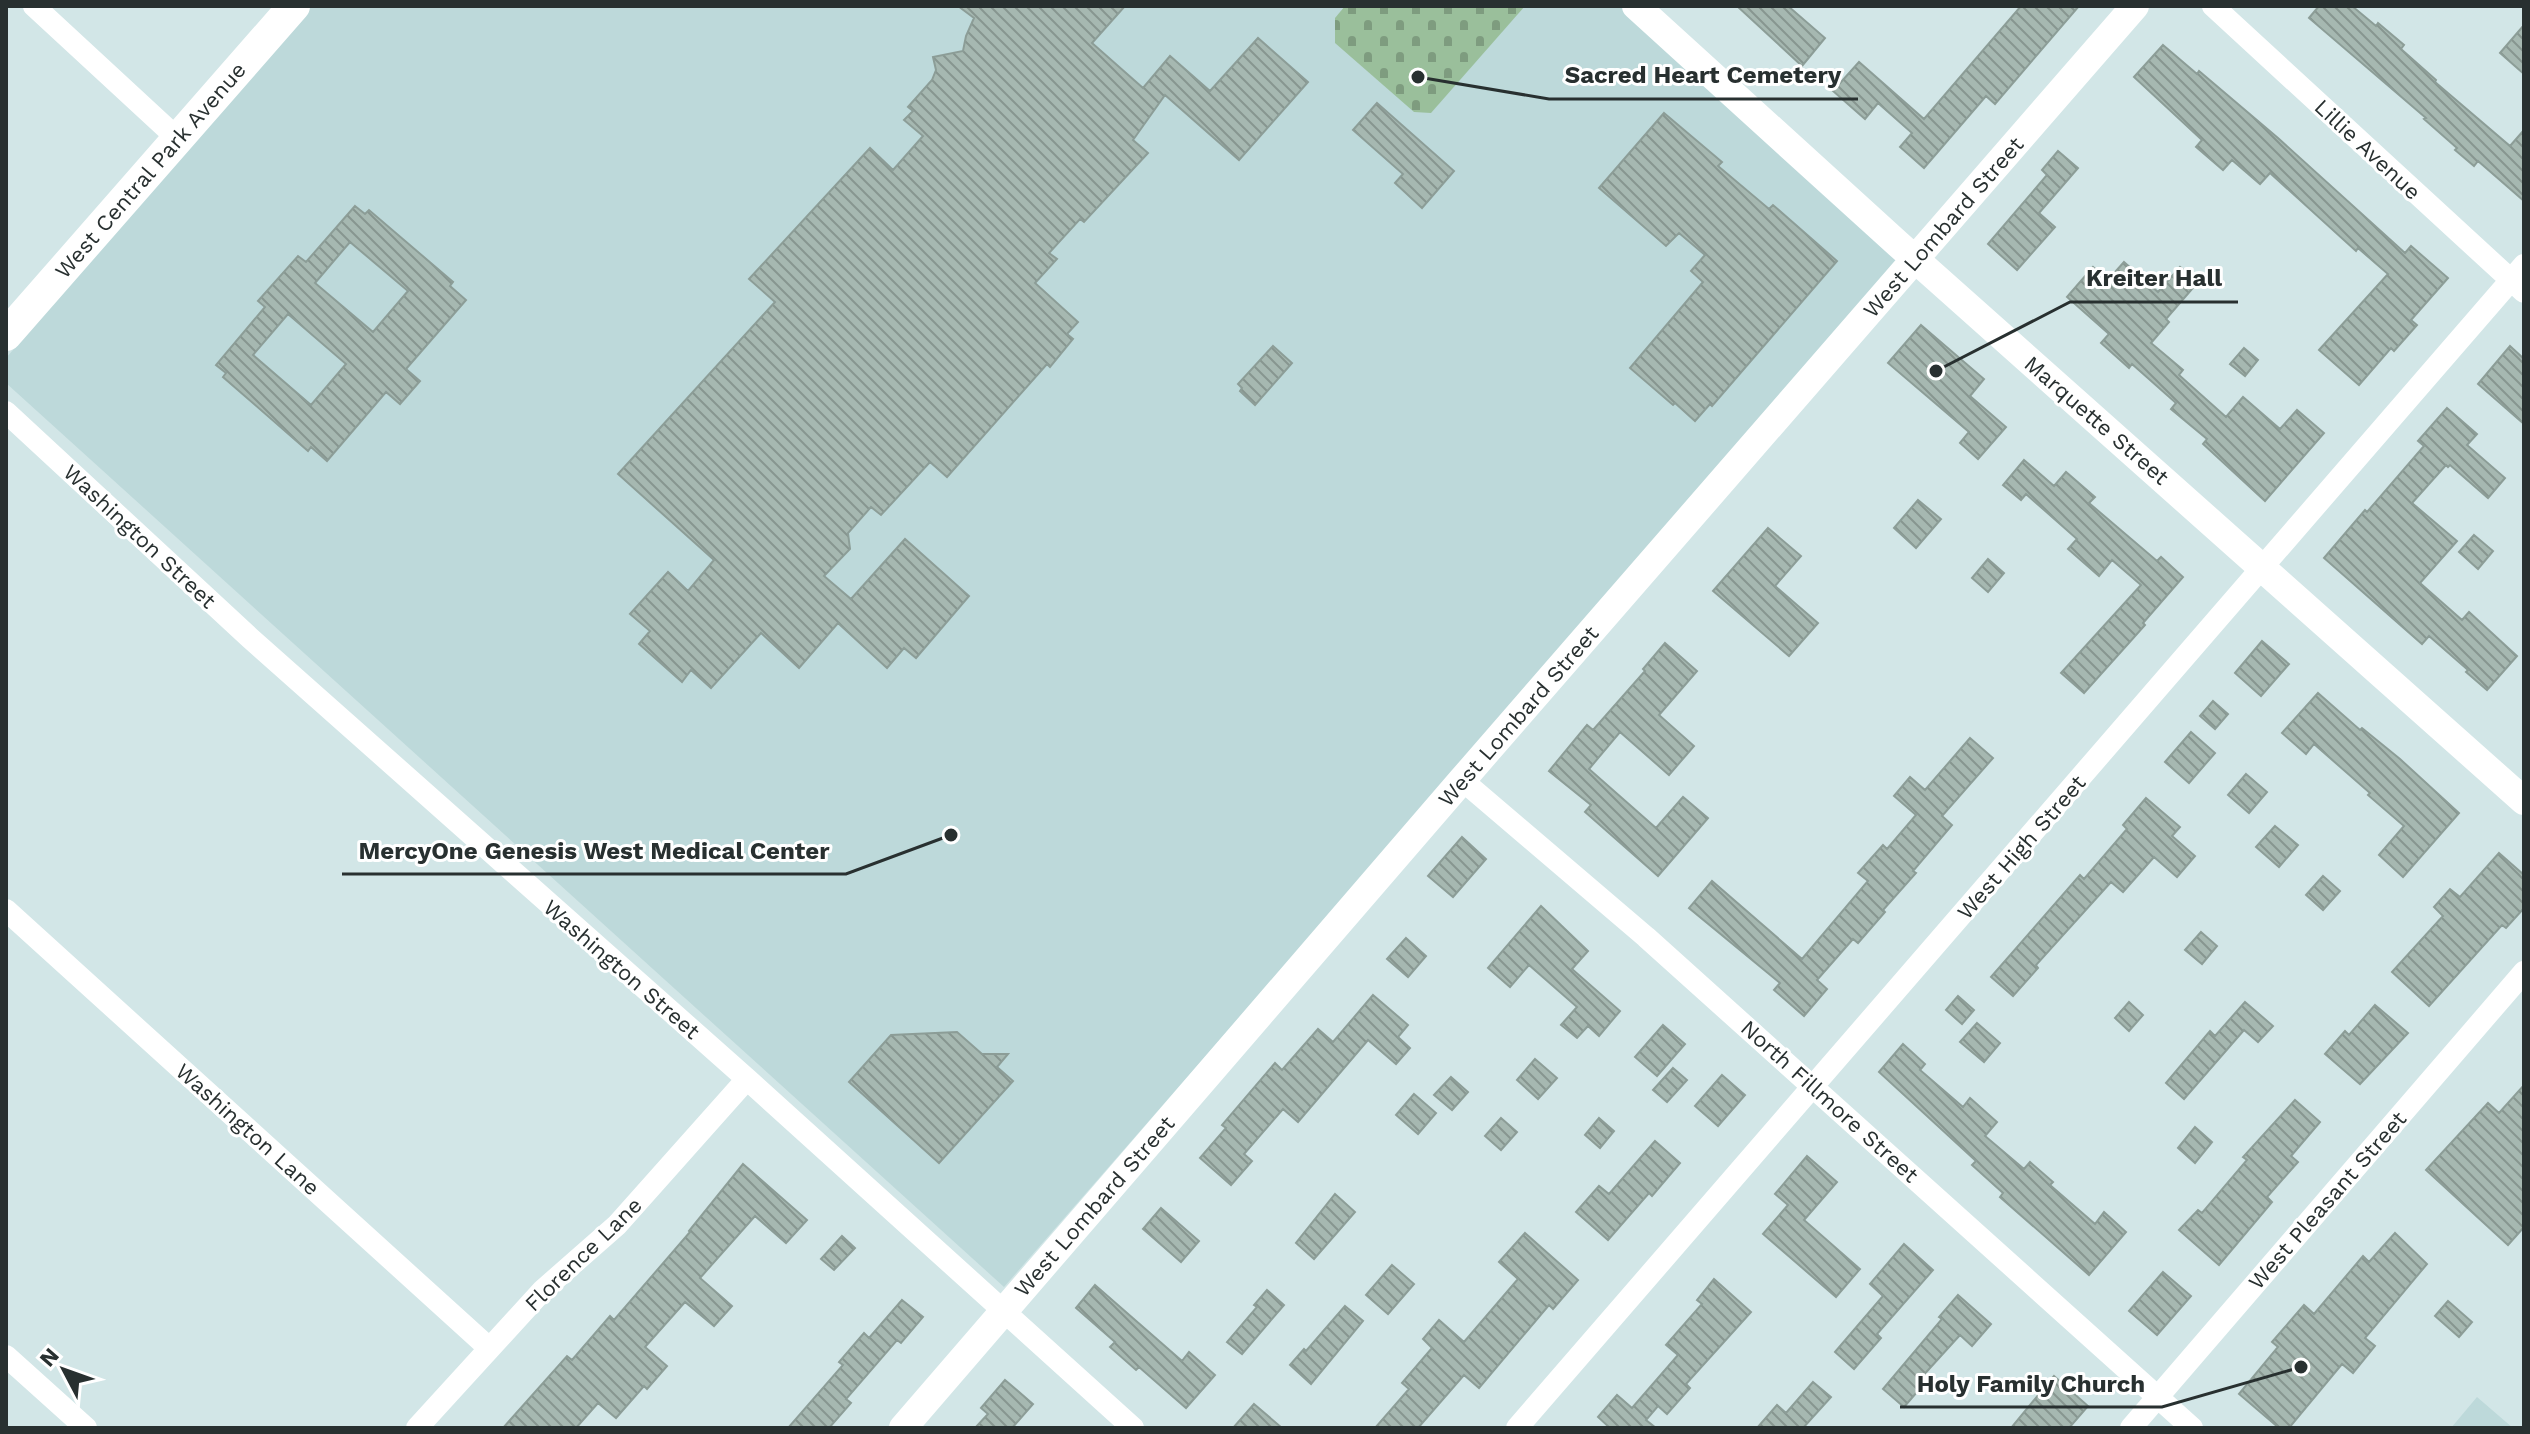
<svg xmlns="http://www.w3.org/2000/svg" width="2530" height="1434" font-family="'Work Sans',sans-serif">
	<defs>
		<pattern id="cemetery-stones" width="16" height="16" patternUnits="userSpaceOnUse" patternTransform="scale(2)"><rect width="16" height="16" fill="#9abf9b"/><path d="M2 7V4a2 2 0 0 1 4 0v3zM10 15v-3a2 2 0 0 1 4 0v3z" fill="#7e9c7f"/></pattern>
		<pattern id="building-back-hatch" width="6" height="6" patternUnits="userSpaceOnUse" patternTransform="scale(2)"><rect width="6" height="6" fill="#a6b8b1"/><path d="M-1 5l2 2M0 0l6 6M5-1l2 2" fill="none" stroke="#879690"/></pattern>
	</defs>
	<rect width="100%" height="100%" fill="#d2e6e7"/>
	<!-- built -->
	<path fill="#bdd9da" d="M311 6H1623L1903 257 1004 1287 6 383V358Z
		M2477 1397 2513 1428H2451Z"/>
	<!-- cemetery -->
	<path fill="url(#cemetery-stones)" d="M1345 6H1525L1431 113 1414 112 1335 43V18Z"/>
	<!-- building -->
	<path fill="url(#building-back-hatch)" stroke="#8c9d97" stroke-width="2" fill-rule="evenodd" d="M958 6H1125L1092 43 1143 88 1170 56 1210 91 1258 38 1308 82 1239 160 1165 95 1133 140 1148 153 1084 222 1080 219 1049 253 1057 259 1035 283 1078 322 1067 334 1073 339 1050 367 1047 364 947 477 930 462 881 515 871 507 848 533 850 549 824 576 851 599 905 539 969 596 916 658 904 648 887 668 838 623 799 668 761 633 711 688 691 670 682 682 639 644 650 631 630 614 668 572 688 591 714 560 618 474 775 302 749 279 870 148 893 170 923 136 904 120 913 111 908 107 932 80 936 70 933 57 963 51 966 36 974 18Z
		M1737 6H1788L1825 38 1802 66Z
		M2021 6H2079L1995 104 1986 96 1924 168 1900 147 1912 133 1878 103 1865 119 1833 91 1859 62 1924 119Z
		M2319 6H2352L2376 26 2378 23 2404 45 2401 49 2436 80 2435 82 2510 146 2524 130V201L2478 161 2474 166 2455 150 2457 148 2424 119 2426 118 2309 18Z
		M2524 25V74L2500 53Z
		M2163 45 2197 74 2199 71 2278 138 2405 253 2411 246 2448 278 2411 320 2417 325 2394 351 2391 348 2359 385 2319 350 2388 274 2358 248 2356 251 2270 173 2260 184 2232 160 2223 170 2196 147 2202 140 2134 77Z
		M1377 103 1454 171 1422 208 1395 183 1403 174 1353 130Z
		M1664 113 1722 162 1718 166 1769 209 1773 205 1837 261 1712 406 1710 404 1695 421 1675 403 1673 405 1630 368 1703 282 1691 271 1705 255 1679 233 1666 246 1599 188Z
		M2058 151 2078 168 2039 213 2055 227 2017 270 1988 244 2047 175 2042 170Z
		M355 206 365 214 369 210 453 282 450 286 466 300 406 369 420 381 400 404 386 392 327 461 311 447 308 451 223 377 226 373 216 365 265 307 258 301 298 256 306 262ZM350 242 408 291 373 332 315 283ZM288 314 346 364 311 405 253 355Z
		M2124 262 2158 292 2180 267 2198 282 2166 319 2169 322 2151 343 2183 370 2179 375 2226 417 2243 397 2280 429 2297 410 2324 433 2265 501 2203 444 2207 439 2171 409 2176 403 2132 364 2129 368 2101 343 2109 334 2067 297 2093 267 2108 280Z
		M1921 325 1984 379 1970 396 2006 427 1978 459 1960 443 1969 432 1888 363Z
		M1273 346 1292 363 1255 405 1240 391 1242 388 1238 384Z
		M2510 346 2524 359V424L2478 384Z
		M2244 348 2258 360 2245 376 2230 364Z
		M2447 408 2477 434 2467 445 2505 478 2488 498 2450 465 2448 467 2446 465 2412 503 2457 541 2420 583 2462 620 2469 612 2517 656 2487 690 2466 672 2468 670 2429 636 2422 644 2324 558 2365 510 2367 512 2424 446 2418 441Z
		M2024 460 2054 486 2066 472 2095 497 2089 503 2157 561 2161 557 2183 577 2143 623 2145 625 2084 693 2061 673 2141 585 2112 560 2099 576 2068 549 2077 539 2026 494 2021 500 2003 485Z
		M1918 500 1941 519 1916 548 1894 528Z
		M1768 528 1801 556 1775 586 1818 623 1789 656 1713 591Z
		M2474 535 2493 551 2478 569 2459 552Z
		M1988 559 2004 573 1988 592 1972 578Z
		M2262 641 2289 664 2261 696 2235 673Z
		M1665 643 1697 671 1659 715 1694 746 1669 775 1620 732 1589 769 1656 828 1683 797 1708 818 1658 876 1585 812 1591 805 1549 771 1587 725 1593 730 1645 671 1643 669Z
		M2318 693 2360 730 2362 728 2400 759 2459 813 2403 877 2379 855 2404 826 2368 795 2370 793 2314 744 2306 754 2282 733Z
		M2213 701 2228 714 2215 729 2200 716Z
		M2191 732 2215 753 2189 783 2165 762Z
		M1970 738 1993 758 1942 816 1952 825 1913 871 1916 873 1883 910 1885 912 1858 943 1853 939 1817 980 1827 989 1804 1016 1774 990 1780 983 1689 908 1712 881 1802 959 1868 881 1858 873 1883 845 1887 849 1916 815 1894 796 1910 777 1925 790Z
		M2246 774 2267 792 2249 813 2228 795Z
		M2146 798 2180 827 2172 836 2195 856 2177 877 2154 857 2123 892 2111 882 2036 965 2038 968 2013 996 1991 977 2080 875 2084 879 2127 829 2123 825Z
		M2275 826 2298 845 2279 867 2256 847Z
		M1462 837 1486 859 1453 897 1428 876Z
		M2499 853 2524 875V908L2506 928 2502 925 2429 1006 2392 972 2443 916 2434 907 2450 889 2460 897Z
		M2323 876 2340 891 2323 910 2306 895Z
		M1541 906 1588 951 1572 969 1620 1011 1599 1036 1588 1026 1577 1038 1561 1025 1577 1007 1529 965 1510 987 1488 968Z
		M2201 932 2217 946 2202 964 2185 950Z
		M1406 938 1426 956 1408 977 1387 959Z
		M1373 995 1408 1025 1398 1037 1410 1048 1396 1064 1368 1040 1298 1122 1283 1109 1244 1154 1252 1161 1231 1185 1200 1158 1226 1128 1222 1125 1275 1063 1282 1070 1318 1029 1333 1042Z
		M1958 996 1974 1010 1962 1024 1946 1010Z
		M2129 1002 2143 1015 2129 1031 2115 1018Z
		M2245 1002 2273 1026 2258 1042 2244 1030 2184 1099 2166 1083 2210 1031 2215 1036Z
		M2375 1005 2408 1033 2360 1084 2325 1054 2345 1031 2349 1035Z
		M1977 1023 2000 1043 1984 1062 1960 1042Z
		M1663 1025 1685 1044 1657 1076 1635 1057Z
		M957 1032 982 1054H1008L997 1067 1013 1081 939 1163 849 1082 891 1035Z
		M1903 1044 1925 1064 1920 1070 1963 1107 1970 1098 1997 1122 1985 1136 2024 1169 2030 1162 2053 1182 2050 1185 2095 1224 2104 1212 2126 1232 2089 1275 2000 1197 2003 1193 1972 1165 1976 1161 1879 1072Z
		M1535 1059 1557 1078 1538 1099 1517 1080Z
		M1673 1068 1687 1080 1667 1102 1653 1090Z
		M1722 1075 1745 1095 1718 1126 1695 1106Z
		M1451 1077 1468 1092 1452 1110 1434 1095Z
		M2524 1085V1227L2508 1245 2426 1170 2488 1103 2499 1113Z
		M1414 1094 1436 1113 1418 1134 1396 1115Z
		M2295 1100 2320 1122 2291 1156 2298 1162 2267 1197 2272 1202 2219 1265 2179 1230 2198 1210 2202 1213 2247 1160 2243 1157Z
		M1501 1118 1517 1132 1501 1150 1485 1136Z
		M1599 1118 1614 1131 1600 1148 1585 1135Z
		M2195 1127 2212 1142 2195 1163 2178 1148Z
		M1655 1141 1680 1163 1652 1196 1649 1193 1608 1240 1576 1212 1599 1186 1609 1194Z
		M1807 1156 1837 1182 1804 1220 1860 1269 1836 1297 1763 1234 1788 1205 1775 1194Z
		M743 1164 807 1220 786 1243 755 1216 700 1278 732 1306 714 1326 685 1302 645 1347 667 1366 647 1389 644 1386 616 1418 598 1403 576 1428H503L567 1356 572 1360 610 1316 614 1320 690 1232 689 1231Z
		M1335 1194 1355 1212 1314 1259 1296 1243Z
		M1161 1208 1199 1241 1181 1262 1143 1229Z
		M1525 1233 1578 1280 1553 1309 1549 1305 1479 1388 1464 1375 1418 1428H1375L1409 1389 1402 1383 1432 1348 1423 1339 1439 1320 1464 1342 1518 1279 1499 1262Z
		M2395 1233 2427 1264 2365 1338 2375 1346 2353 1373 2342 1364 2289 1428H2279L2239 1394 2278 1347 2272 1342 2304 1305 2314 1314 2363 1256 2369 1262Z
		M842 1236 855 1248 834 1270 821 1259Z
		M1904 1244 1933 1270 1877 1334 1881 1338 1854 1369 1835 1352 1883 1296 1870 1284Z
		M1392 1265 1414 1284 1388 1314 1366 1295Z
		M2163 1272 2191 1296 2157 1335 2129 1311Z
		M1714 1279 1751 1312 1686 1384 1690 1388 1667 1414 1658 1406 1646 1420 1656 1428H1610L1598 1417 1617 1395 1632 1408 1678 1355 1666 1345 1702 1304 1697 1300Z
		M1095 1285 1182 1361 1189 1352 1215 1375 1186 1408 1139 1367 1136 1370 1110 1347 1115 1342 1076 1308Z
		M1267 1290 1284 1305 1242 1354 1227 1342 1257 1307 1254 1305Z
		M1958 1295 1991 1324 1972 1346 1960 1335 1920 1379 1925 1383 1904 1407 1883 1389 1942 1319 1939 1317Z
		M902 1300 923 1317 901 1343 897 1340 846 1399 851 1403 829 1428H788L843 1365 839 1362 864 1333 869 1338Z
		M2448 1301 2472 1322 2459 1337 2435 1316Z
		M1345 1306 1363 1321 1311 1384 1290 1365 1304 1349 1306 1351Z
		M2054 1376 2088 1406 2069 1428H2011Z
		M1005 1380 1033 1404 1012 1428H975L988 1414 981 1408Z
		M1813 1382 1831 1397 1803 1428H1757L1777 1405 1786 1413Z
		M1254 1404 1282 1428H1233Z"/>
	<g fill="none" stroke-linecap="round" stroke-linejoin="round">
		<!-- minor -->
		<path stroke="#fff" stroke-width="22" d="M34 6 178 139
			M2213 6 2524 292
			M6 412 250 638 747 1079 1133 1428
			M1462 780 1646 937 2192 1428
			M6 910 489 1348
			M6 1356 86 1428
			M417 1428 543 1290 617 1225 747 1079
			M1517 1428 2524 265
			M2131 1428 2524 972"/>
		<!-- tertiary -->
		<path stroke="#fff" stroke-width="28" d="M1636 6 1898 244 2524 801
			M903 1428 1462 780 2135 6"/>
		<!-- secondary -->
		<path stroke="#fff" stroke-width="32" d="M6 335 294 6"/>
	</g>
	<g text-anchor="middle" stroke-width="6" stroke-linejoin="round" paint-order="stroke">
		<!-- street labels -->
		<g font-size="22" fill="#283030" stroke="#fff">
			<text transform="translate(2368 149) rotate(43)" y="8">Lillie Avenue</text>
			<text transform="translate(150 170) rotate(-49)" y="8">West Central Park Avenue</text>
			<text transform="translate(1943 227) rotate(-49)" y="8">West Lombard Street</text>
			<text transform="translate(2097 420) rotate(41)" y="8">Marquette Street</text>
			<text transform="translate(140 536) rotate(43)" y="8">Washington Street</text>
			<text transform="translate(1518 716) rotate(-49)" y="8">West Lombard Street</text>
			<text transform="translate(2021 847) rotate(-49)" y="8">West High Street</text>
			<text transform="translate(622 969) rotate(41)" y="8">Washington Street</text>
			<text transform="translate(1830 1101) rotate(42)" y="8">North Fillmore Street</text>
			<text transform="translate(248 1129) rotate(42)" y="8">Washington Lane</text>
			<text transform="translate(2327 1200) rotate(-49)" y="8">West Pleasant Street</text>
			<text transform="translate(1094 1206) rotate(-49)" y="8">West Lombard Street</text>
			<text transform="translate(583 1254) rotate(-44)" y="8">Florence Lane</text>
		</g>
	</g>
	<!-- callouts -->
	<path fill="none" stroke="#283030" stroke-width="3" d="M1418 77L1549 99H1858M1936 371L2070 302H2238M951 835L846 874H342M2301 1367L2162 1407H1900"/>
	<g fill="#283030" stroke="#fff" stroke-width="3">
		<circle cx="1418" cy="77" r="8"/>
		<circle cx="1936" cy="371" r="8"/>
		<circle cx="951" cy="835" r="8"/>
		<circle cx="2301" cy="1367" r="8"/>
	</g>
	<g font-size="24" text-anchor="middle" font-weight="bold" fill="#283030" stroke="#fff" stroke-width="6" stroke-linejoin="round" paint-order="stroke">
		<text x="1703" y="83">Sacred Heart Cemetery</text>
		<text x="2154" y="286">Kreiter Hall</text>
		<text x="594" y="859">MercyOne Genesis West Medical Center</text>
		<text x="2031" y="1392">Holy Family Church</text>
	</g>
	<!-- border -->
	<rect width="2530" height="1434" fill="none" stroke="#283030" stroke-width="16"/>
	<!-- north arrow -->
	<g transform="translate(64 1370) rotate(311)" stroke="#ffffff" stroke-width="6" paint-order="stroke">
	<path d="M0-6L14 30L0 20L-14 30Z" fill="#283030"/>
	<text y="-12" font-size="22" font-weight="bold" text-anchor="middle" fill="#283030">N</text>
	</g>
</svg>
